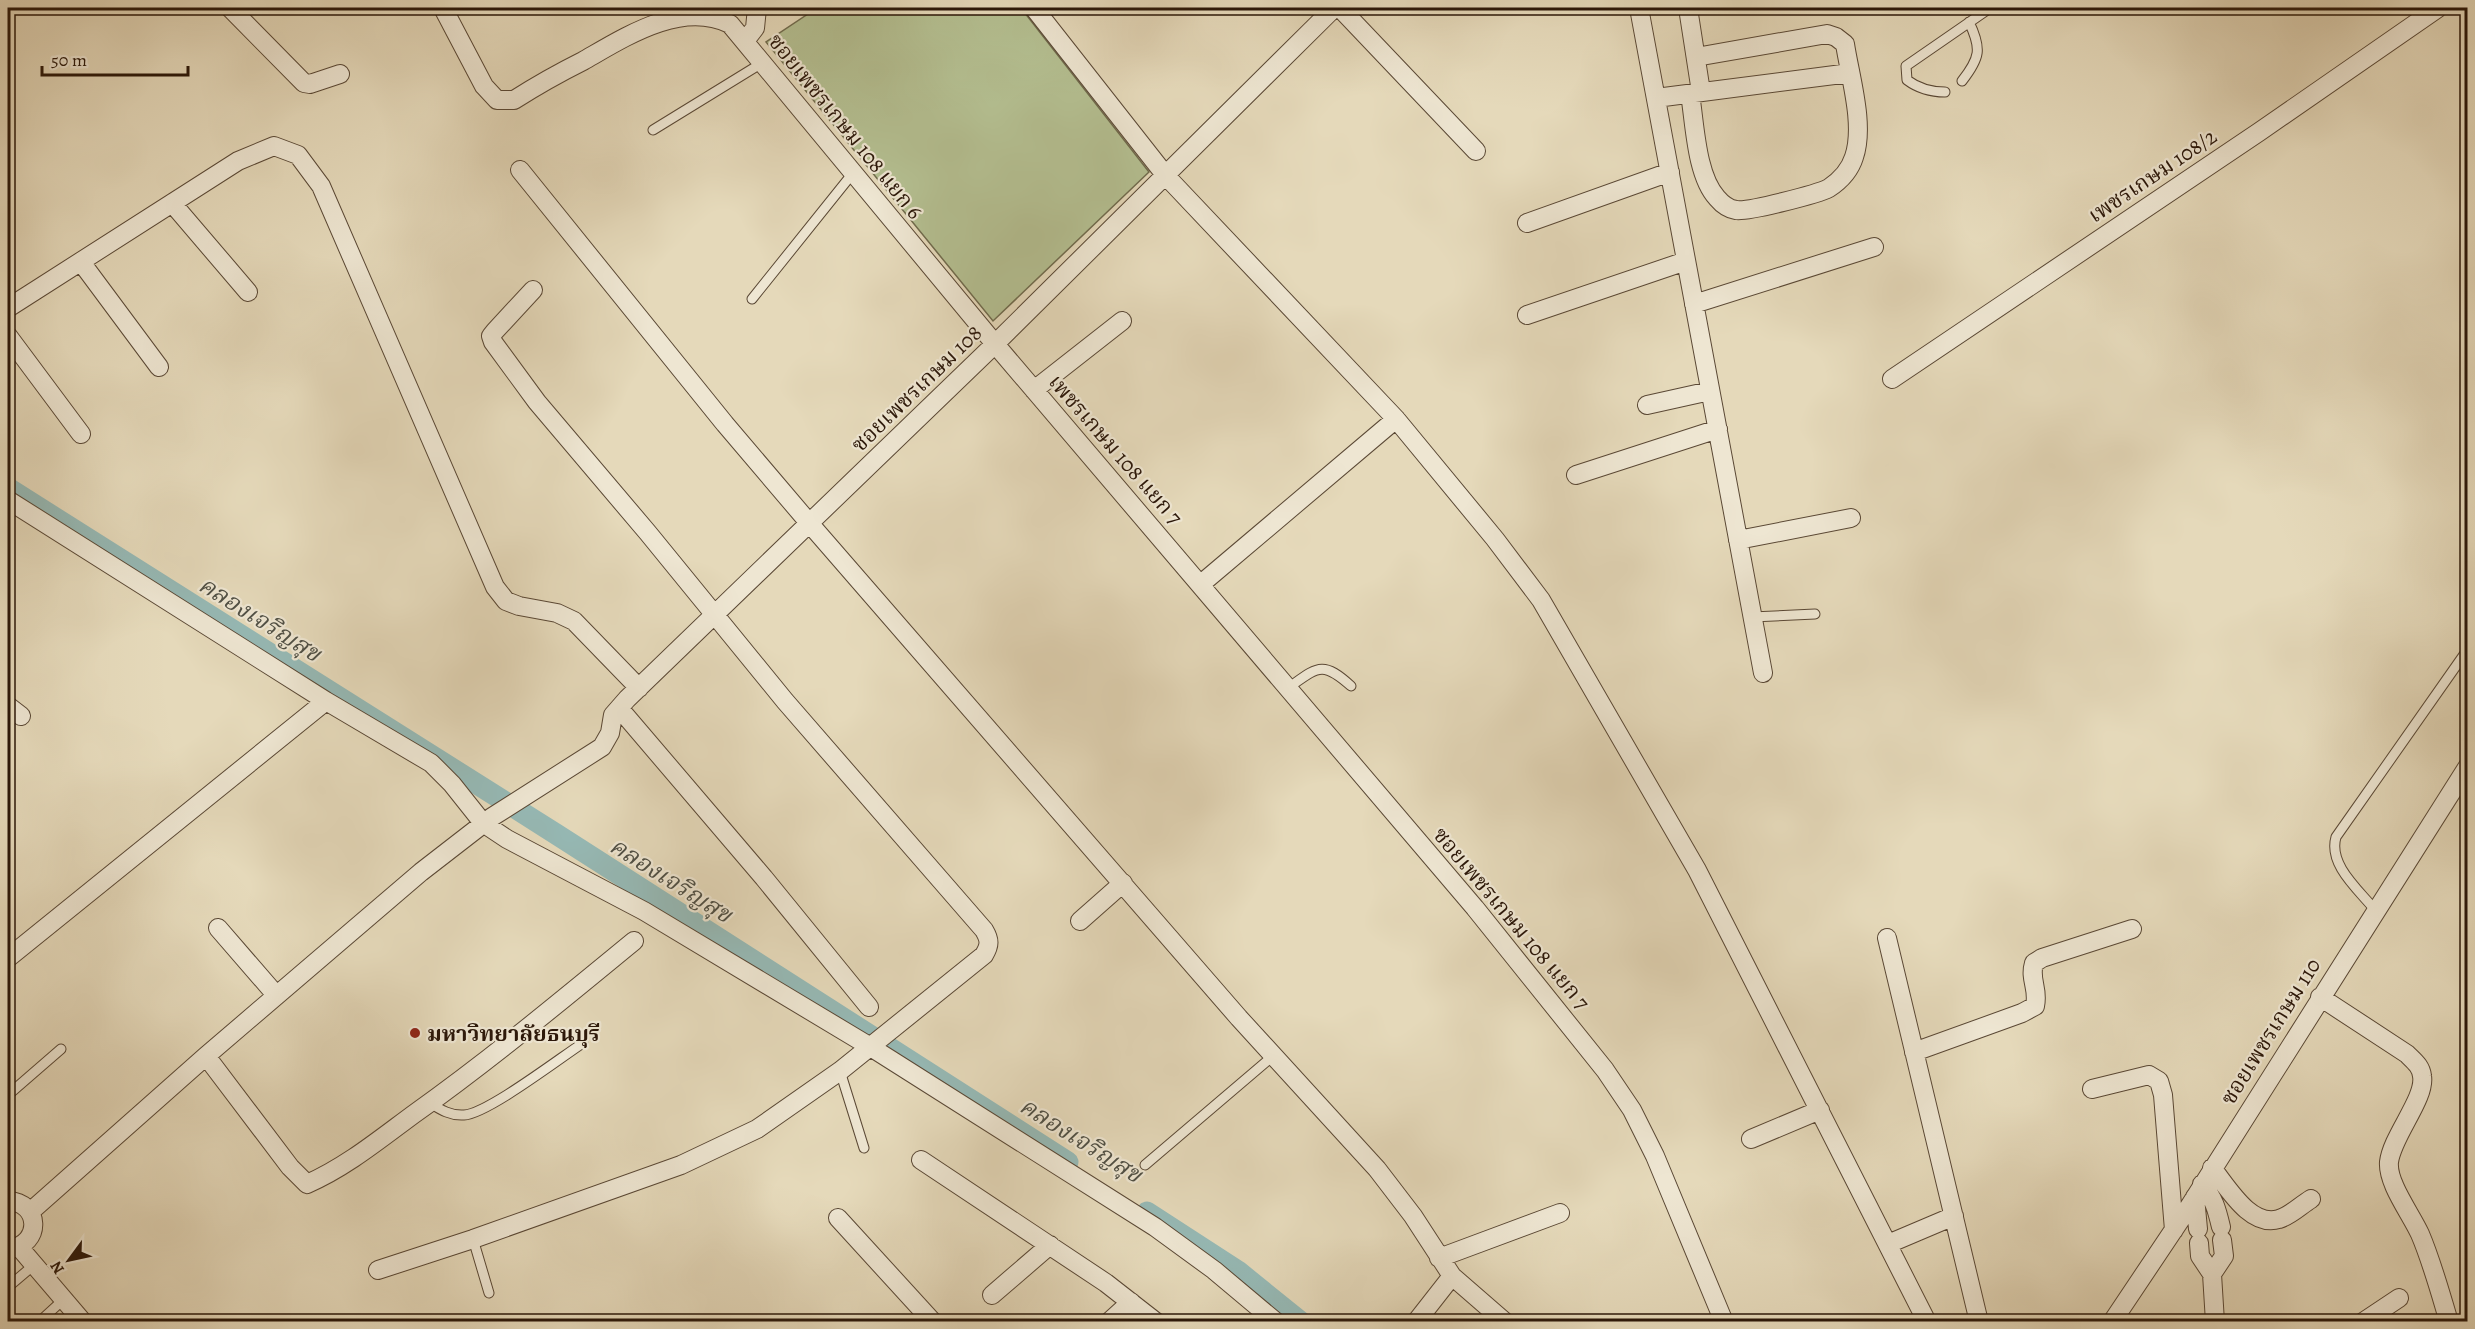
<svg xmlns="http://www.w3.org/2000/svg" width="2475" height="1329" font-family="Alegreya,'Noto Serif Thai',serif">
	<rect width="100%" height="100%" fill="#e5d9ba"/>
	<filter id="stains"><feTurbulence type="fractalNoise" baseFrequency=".00333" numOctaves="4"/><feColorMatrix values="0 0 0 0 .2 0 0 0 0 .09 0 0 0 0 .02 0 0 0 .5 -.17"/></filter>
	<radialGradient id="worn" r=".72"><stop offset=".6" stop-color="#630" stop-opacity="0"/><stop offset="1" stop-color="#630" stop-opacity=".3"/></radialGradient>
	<!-- green -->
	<path fill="#b4bf91" stroke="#706b4d" stroke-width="1.5" d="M817 8H1021L1149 172 993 321 766 42Z"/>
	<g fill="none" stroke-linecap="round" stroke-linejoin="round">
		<!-- canal -->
		<path stroke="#96b9b5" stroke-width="21" d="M8 488 556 834 1068 1162
			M1147 1212 1238 1271 1301 1322"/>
		<!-- service casing -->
		<g stroke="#5a4835" stroke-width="11">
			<path id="service" d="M1962 81C1980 58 1982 49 1969 22
				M1945 92C1931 92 1919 89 1907 80L1906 66 1990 8
				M653 130 762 63
				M752 299 853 173
				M1752 617 1815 614
				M1288 688C1318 667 1322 660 1351 686
				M2375 910C2359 890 2328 865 2336 837L2468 649
				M840 1071 864 1148
				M8 1095 61 1049
				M430 1103C441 1110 451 1116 464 1115 487 1114 560 1058 583 1043
				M1145 1165 1273 1056
				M473 1239 489 1293
				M8 1287 34 1265
				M39 1322 63 1300"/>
		</g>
		<!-- minor casing -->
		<g stroke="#5a4835" stroke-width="20">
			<path id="minor" d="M230 8 304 83 310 84 340 74
				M443 8 484 86 497 100H514C536 86 559 73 583 61 625 37 681 0 730 24L995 344 1475 908 1605 1070 1632 1110 1655 1156 1724 1322
				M1034 8 1166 176 1396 419 1495 539 1541 600 1697 870 1927 1322
				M1340 8 1476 151
				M1639 8 1763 673
				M1688 8 1701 92
				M745 41 755 28 757 8
				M1690 94C1695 124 1696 175 1717 198 1722 204 1729 209 1736 210 1748 212 1818 194 1829 188 1841 180 1850 170 1854 157 1865 125 1850 77 1845 44L1836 37 1827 34 1696 57
				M1656 98 1850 73
				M520 170 725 424 810 524 1239 1018 1377 1169 1413 1216 1452 1276 1505 1322
				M172 203 248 292
				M1527 223 1670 172
				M81 262 159 367
				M1694 304 1874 247
				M8 308 238 161 274 146 298 155 321 186 495 587 506 601 519 606 557 613 574 621 639 688
				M1527 315 1686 261
				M8 336 81 434
				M1892 379 2259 132 2438 8
				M1034 390 1122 321
				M1647 405 1710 391
				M1576 475 1718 429
				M8 500 326 701 431 763 452 784 483 823 507 839 644 911 869 1046 1155 1227 1214 1270 1276 1322
				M1738 540 1851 518
				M1201 584 1396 419
				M8 706 21 716
				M619 708 764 878 869 1007
				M1080 921 1123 883
				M218 928 276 995
				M1887 938 1979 1322
				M8 958 326 701
				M2320 997 2407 1054C2414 1061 2421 1066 2422 1076 2426 1098 2392 1136 2389 1162 2387 1183 2411 1214 2420 1234 2432 1262 2440 1292 2449 1322
				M1914 1052 2022 1013 2035 1006C2039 988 2029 980 2034 963L2042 958 2132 929
				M206 1056 290 1167 307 1184C346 1167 380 1139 414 1114 490 1060 562 1000 634 941
				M2092 1089 2149 1075 2159 1081 2163 1095 2174 1230
				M1751 1139 1820 1110
				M921 1160 1106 1283 1156 1322
				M2212 1168C2227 1186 2250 1228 2279 1219 2290 1216 2301 1205 2311 1199
				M2202 1184C2214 1198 2217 1210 2221 1227
				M2195 1197 2198 1229
				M8 1201C40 1202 43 1244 9 1249
				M30 1212 206 1056 421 872 492 817 602 747 610 733 613 715 627 699 995 344 1334 8
				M838 1218 933 1322
				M2199 1243 2200 1256 2212 1274 2215 1322
				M1888 1244 1954 1216
				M19 1247 83 1322
				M1439 1258 1560 1213
				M378 1270 473 1239 681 1165 757 1129 840 1071 984 955C990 945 990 940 984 930L785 701 648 533 537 402 493 342 491 336 495 331 533 290
				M2212 1274 2224 1256 2222 1240
				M992 1295 1050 1245
				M1109 1322 1131 1302
				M1416 1322 1452 1276
				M2112 1322 2187 1210 2468 766
				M2363 1322 2399 1298"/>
		</g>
		<!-- service -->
		<use href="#service" stroke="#eee6d2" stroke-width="9"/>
		<!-- minor -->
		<use href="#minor" stroke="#eee6d2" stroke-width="18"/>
	</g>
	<!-- markers -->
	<circle fill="#8f2418" stroke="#eee6d2" stroke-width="2" cx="415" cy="1033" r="6"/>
	<g text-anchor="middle" stroke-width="4.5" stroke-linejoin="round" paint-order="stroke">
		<!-- street labels -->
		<g font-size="22" fill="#2b1709" stroke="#eee6d2">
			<text transform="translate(846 126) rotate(51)" y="8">ซอยเพชรเกษม 108 แยก 6</text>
			<text transform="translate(2152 175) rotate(-34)" y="8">เพชรเกษม 108/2</text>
			<text transform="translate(916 388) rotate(-44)" y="8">ซอยเพชรเกษม 108</text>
			<text transform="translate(1116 449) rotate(49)" y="8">เพชรเกษม 108 แยก 7</text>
			<text transform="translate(1512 918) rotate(50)" y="8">ซอยเพชรเกษม 108 แยก 7</text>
			<text transform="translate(2270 1031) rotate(-58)" y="8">ซอยเพชรเกษม 110</text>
		</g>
		<!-- poi labels -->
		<g font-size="22" font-weight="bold" fill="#2b1709" stroke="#eee6d2" text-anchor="start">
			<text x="427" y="1041">มหาวิทยาลัยธนบุรี</text>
		</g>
		<!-- water labels -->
		<g font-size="24" font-style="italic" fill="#505045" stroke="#eee6d2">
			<text transform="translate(260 619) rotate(32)" y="8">คลองเจริญสุข</text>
			<text transform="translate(671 880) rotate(32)" y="8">คลองเจริญสุข</text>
			<text transform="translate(1081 1140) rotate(32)" y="8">คลองเจริญสุข</text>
		</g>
	</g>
	<!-- margin -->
	<rect width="2475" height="1329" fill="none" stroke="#e5d9ba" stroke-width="30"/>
	<rect x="9" y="9" width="2457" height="1311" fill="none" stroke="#2b1709" stroke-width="3"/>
	<rect x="15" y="15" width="2445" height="1299" fill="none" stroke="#2b1709" stroke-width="1.5"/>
	<!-- north arrow -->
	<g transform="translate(69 1260) rotate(237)" stroke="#eee6d2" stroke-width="4.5" paint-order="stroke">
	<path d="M0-4.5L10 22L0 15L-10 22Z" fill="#2b1709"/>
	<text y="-9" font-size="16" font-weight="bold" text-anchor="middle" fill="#2b1709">N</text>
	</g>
	<!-- scale -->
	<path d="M42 66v9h146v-9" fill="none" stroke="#2b1709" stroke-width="3"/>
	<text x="51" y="66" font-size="18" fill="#2b1709" stroke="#eee6d2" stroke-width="4.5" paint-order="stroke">50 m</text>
	<rect width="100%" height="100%" filter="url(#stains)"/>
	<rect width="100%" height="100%" fill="url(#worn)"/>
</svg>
